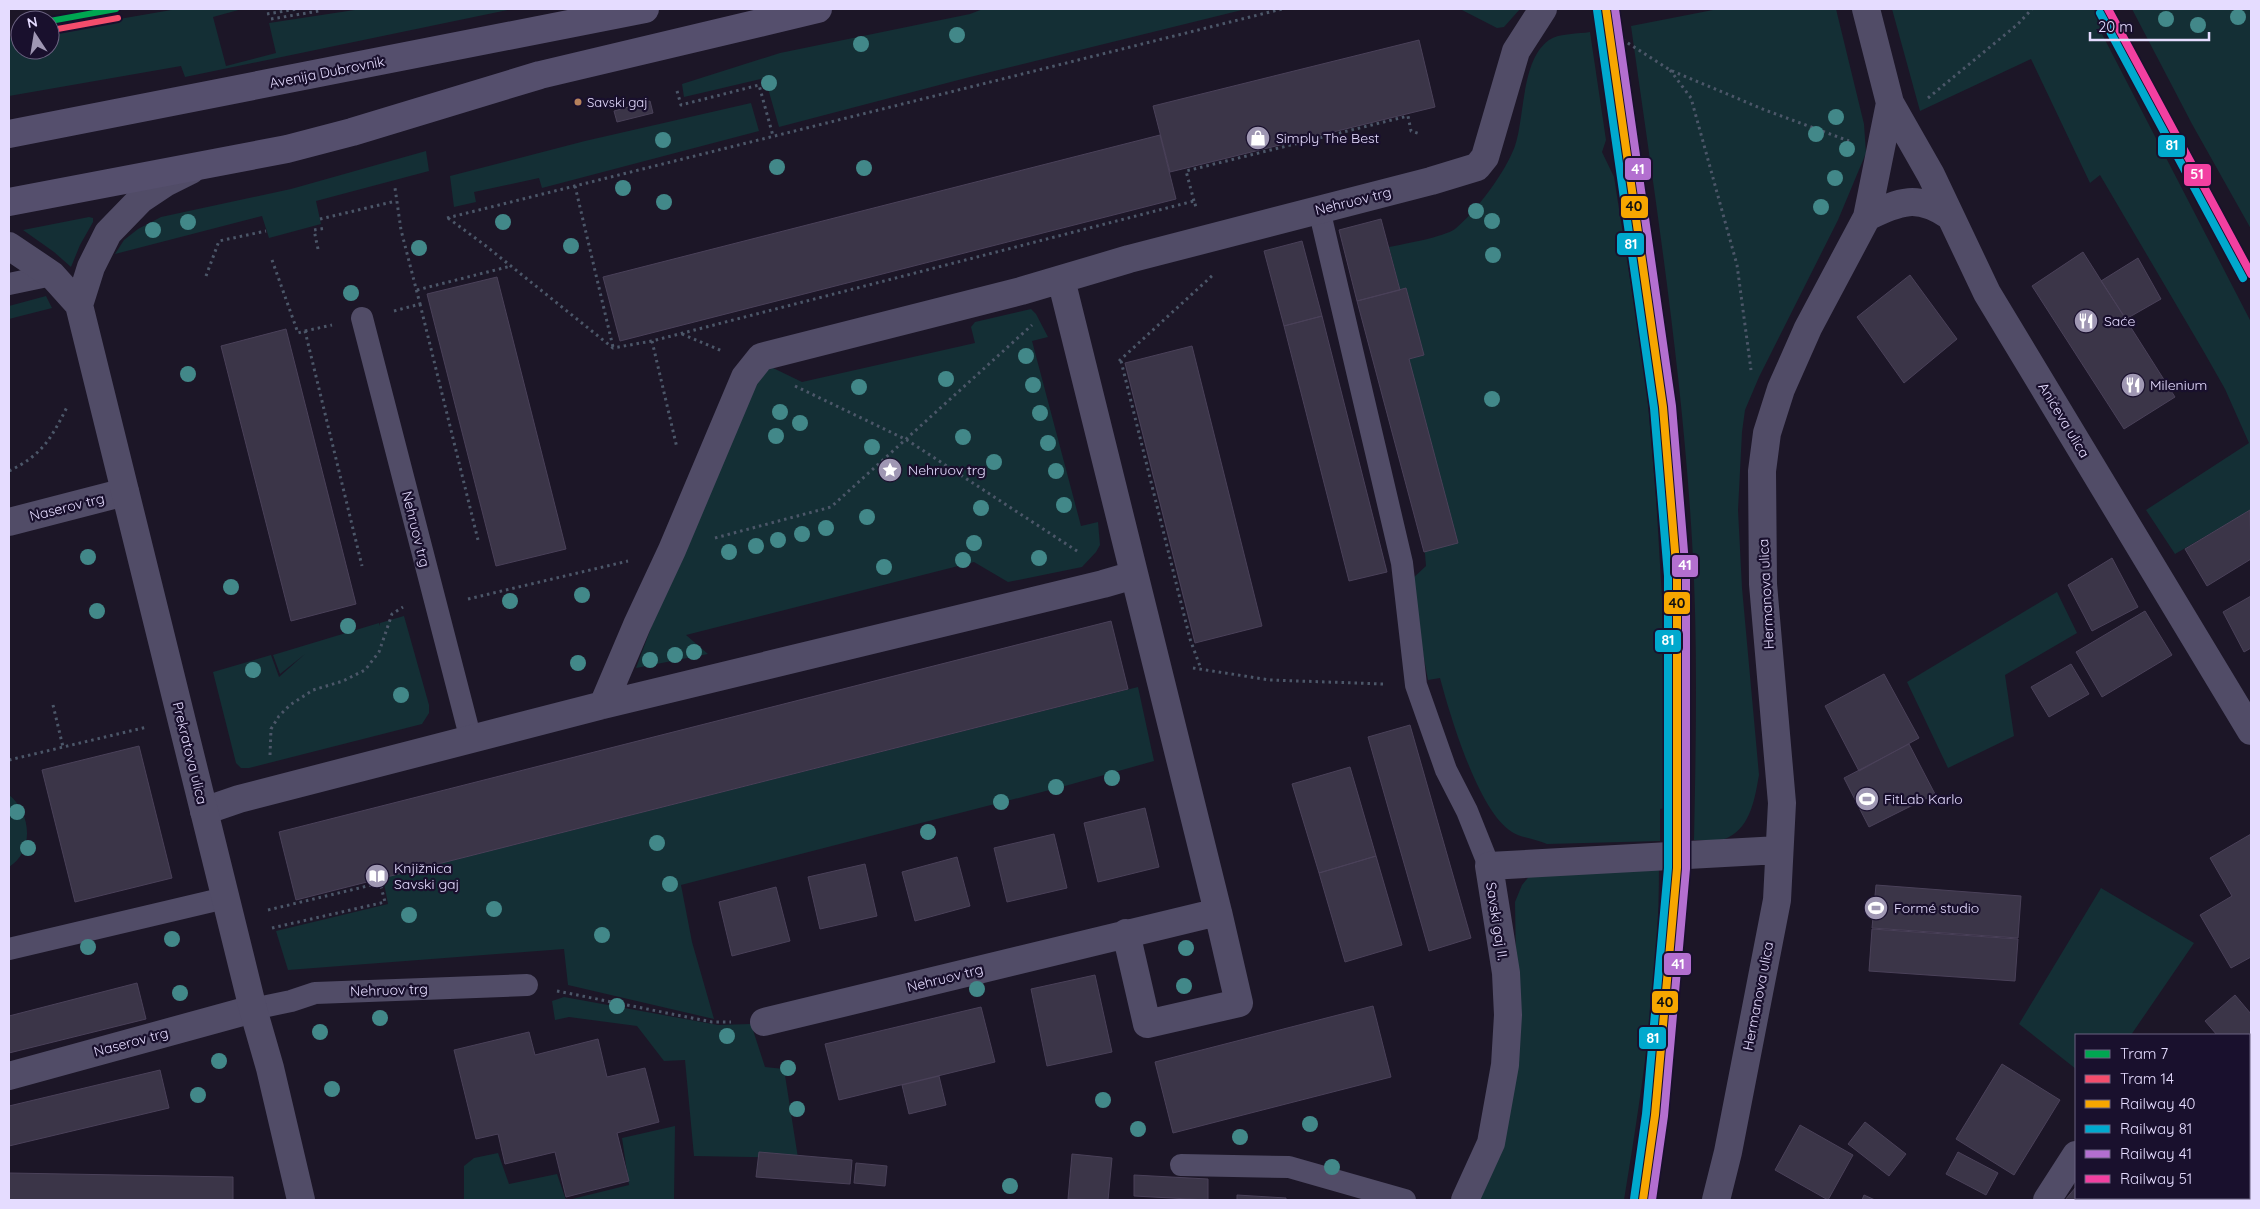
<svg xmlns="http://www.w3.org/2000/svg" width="2260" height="1209" font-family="Quicksand,sans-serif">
	<rect width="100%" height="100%" fill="#1c1627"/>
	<!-- green -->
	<path fill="#142f35" d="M177 9H242L213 17 226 66 276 53 269 23 361 9H512L185 77 181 66 9 96V38L20 36V50H50V31Z
		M983 9H1246L966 78 779 127 765 78 684 97 682 84 780 53 970 14Z
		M1460 9H1520L1504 27 1497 28Z
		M1718 9H1836L1864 124 1866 153 1838 220 1759 377 1745 410 1742 432 1738 510 1742 588 1759 775C1755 797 1751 826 1729 837 1720 842 1705 840 1694 840 1696 740 1698 640 1692 540 1682 368 1655 197 1631 26Z
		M1892 9H2094L2102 34 2251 322V510L2175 554 2146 510 2249 443 2225 389 2204 352 2100 175 2090 183 2031 59 1920 111Z
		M2132 9H2251V229L2192 124Z
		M1590 32 1606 140 1602 152 1614 177 1646 381 1656 497 1662 598 1665 808 1660 809V841L1547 844C1537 839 1521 838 1512 832 1478 811 1450 715 1440 678L1428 680 1410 586 1411 580 1426 566 1409 359 1424 355 1406 288 1400 290 1389 247C1404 244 1444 237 1455 229 1476 212 1506 171 1515 146 1525 116 1521 60 1549 40 1559 33 1579 34 1590 32Z
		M751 103 759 131 542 188 539 178 474 192 476 202 454 207 450 176 585 141Z
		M426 151 429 171 316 201 321 224 269 238 262 216 115 254 124 240 138 229 161 217 291 189Z
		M89 217 93 218V222L80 245 71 267 54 252 23 230Z
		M46 296 52 308 9 319V306Z
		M1031 309 1036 314 1048 337 1032 341 1081 526 1098 522 1100 545 1096 552 1082 567 1008 582 974 562 686 635 708 654 636 668 664 593 760 376 771 367 802 382 975 343 971 327 975 322Z
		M2057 592 2077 633 2005 675 2014 736 1948 768 1907 682Z
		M404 616 429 705V713L422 724 249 768H241L236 763 213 672 271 655 279 677 305 654 280 674 273 655 379 623V626L380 623Z
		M1138 687 1154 761 1065 786 681 885 692 942 714 1019 568 985 564 949 288 970 276 931 388 904 383 878Z
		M9 795C31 812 35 851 9 867Z
		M1659 868C1659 979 1642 1090 1624 1200H1477L1517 1024 1515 902 1522 885 1532 873Z
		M2101 888 2194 943 2131 1035H2076V1069L2019 1024Z
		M564 997 718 1025 751 1024 765 1067 784 1069 798 1158 694 1156 685 1060 664 1061 637 1026 569 1017 555 1020 552 1001Z
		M675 1126 674 1200H568L629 1185 622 1138Z
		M498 1153 509 1184 557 1174 566 1200H464V1166L474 1158Z"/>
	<!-- building -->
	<path fill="#3b3548" stroke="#4a4159" d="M1419 40 1435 107 1170 172 1153 106Z
		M650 101 653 113 617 122 614 111Z
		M1160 135 1176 199 620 341 603 277Z
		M1381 219 1400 290 1357 301 1339 230Z
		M1302 241 1322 316 1284 326 1264 251Z
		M2083 252 2175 397 2124 429 2032 286Z
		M2138 258 2161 299 2126 319 2101 281Z
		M1910 275 1957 339 1904 383 1857 317Z
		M497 277 566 549 496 566 427 294Z
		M1406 288 1424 355 1409 359 1458 543 1424 552 1357 301Z
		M1322 316 1387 572 1349 581 1284 326Z
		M286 329 356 604 291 621 221 346Z
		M1192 346 1262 626 1195 643 1125 363Z
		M2250 510 2251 559 2207 586 2185 549Z
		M2112 558 2138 607 2092 631 2068 585Z
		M2251 596V648L2244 652 2223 612Z
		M2145 611 2172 655 2102 697 2076 652Z
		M1111 621 1128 689 296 900 279 832Z
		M2071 664 2089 694 2049 717 2031 687Z
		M1884 674 1919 738 1859 771 1825 706Z
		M1410 725 1471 938 1429 951 1368 737Z
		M1909 744 1935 794 1869 827 1844 778Z
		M139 746 172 878 75 902 42 770Z
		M1350 767 1376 856 1319 873 1292 784Z
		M1145 808 1159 867 1098 882 1084 823Z
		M1054 834 1067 888 1007 902 994 848Z
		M2251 834V957L2231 968 2200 915 2232 896 2210 858Z
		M1376 856 1402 945 1345 962 1319 873Z
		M957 857 970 906 915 921 902 872Z
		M865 864 877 916 820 929 808 877Z
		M1876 885 2021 896 2018 938 1872 928Z
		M776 887 790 941 732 956 719 902Z
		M1872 929 2018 939 2015 981 1869 971Z
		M1095 975 1112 1052 1047 1066 1031 989Z
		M137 983 146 1019 9 1053V1016Z
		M2235 995 2251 1014V1051L2249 1053V1035H2217L2205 1021Z
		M1373 1006 1391 1077 1173 1133 1155 1062Z
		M981 1007 995 1062 839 1100 825 1044Z
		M529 1032 535 1055 598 1039 607 1077 645 1068 659 1122 617 1133 629 1181 566 1197 555 1152 505 1164 498 1134 476 1139 454 1050Z
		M2002 1064 2060 1100 2014 1175 1956 1139Z
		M160 1070 169 1108 9 1146V1106Z
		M939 1076 946 1105 909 1114 902 1085Z
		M2249 1076 2251 1078V1169L2249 1168Z
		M1865 1122 1906 1154 1889 1176 1848 1144Z
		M1800 1125 1853 1155 1828 1200 1775 1170Z
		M759 1152 852 1160 850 1184 756 1177Z
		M1958 1152 1998 1173 1986 1195 1946 1174Z
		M1072 1154 1112 1158 1108 1200 1068 1199Z
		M856 1163 887 1166 885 1186 854 1183Z
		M9 1173 233 1177V1200H9Z
		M1134 1175 1208 1179V1200L1134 1196Z
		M2076 1187V1198H2112L2115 1200H2065Z
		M1237 1195 1286 1198V1200H1237Z
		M1864 1195 1875 1200H1862Z
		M2136 1198H2193L2191 1200H2140Z"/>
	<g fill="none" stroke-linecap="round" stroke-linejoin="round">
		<!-- path -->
		<path stroke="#4c5769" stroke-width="3" stroke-dasharray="2.5 4" stroke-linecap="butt" d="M267 14 297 9
			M271 19 319 11
			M1595 22 1670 70 1765 110 1849 141
			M1670 70 1691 98 1737 265 1751 370
			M677 91 681 105 759 85 773 136
			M1928 98 2018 24 2032 9
			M575 186 613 347
			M1194 201 1186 171 1408 116 1411 131 1420 134
			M447 218 1282 9
			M448 218 486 246 613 348 652 341 1194 201 1196 207
			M320 219 396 201
			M318 249 314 230 326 228
			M272 260 298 333 305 331 362 566
			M206 276 219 241 266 231
			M417 290 511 266
			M420 304 478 540
			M394 311 420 304 401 230 395 188
			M305 331 332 325
			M682 334 722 351
			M652 341 677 448
			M1119 361 1214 274
			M1121 361 1190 639 1201 669
			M795 386 907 440 1080 553
			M9 471C42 455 51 439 67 407
			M715 538 831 507 1032 325
			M468 599 628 561
			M1193 668 1270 680 1384 684
			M53 705 63 747
			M270 755 271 729 279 716 290 705 313 690 343 681 365 670 379 652 392 614 403 607
			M9 760 147 727
			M268 910 380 883
			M272 928 385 902 379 879
			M557 991 712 1022H731"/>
		<!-- service -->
		<path stroke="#514c67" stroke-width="22" d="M1319 209 1402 563 1416 685 1446 770 1467 811 1489 866
			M9 284 52 275
			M362 318 471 740
			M9 949 225 898
			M253 1009 291 1001 315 993 527 985
			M1181 1165 1289 1167 1405 1200"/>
		<!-- minor -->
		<path stroke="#514c67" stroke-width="28" d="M1890 103 1931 175 1987 293 2251 731
			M1867 217C1901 201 1917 194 1950 216
			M1061 279 1218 912
			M9 522 125 492
			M603 705 637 625 672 550 745 377 761 357 1021 291 1129 259 1431 181 1477 167 1485 157 1516 51 1543 9
			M204 811 239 799 603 705 1103 584 1134 575
			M764 1022 1218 912 1239 1003 1147 1024 1126 933
			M9 1076 253 1009
			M1465 1200 1491 1143 1505 1065 1508 1015 1506 973 1489 866 1779 850
			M1716 1200 1728 1152 1777 900 1782 803 1763 584 1762 471 1767 433 1781 389 1808 328 1867 217 1890 103 1866 9
			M2047 1200 2076 1155"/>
		<!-- tertiary -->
		<path stroke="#514c67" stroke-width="28" d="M9 246 52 275 79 305
			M79 305 253 1009 270 1068 301 1200
			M79 305 91 267 108 233 141 199 165 183 191 170"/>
		<!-- secondary -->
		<path stroke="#554f6d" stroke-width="28" d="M9 134 645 9
			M9 202 287 149 352 132 540 75 818 9"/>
		<!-- rail-1 casing -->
		<g stroke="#19102d" stroke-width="11">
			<path id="rail-1" d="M1606 9 1663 407 1677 576V868L1655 1115 1643 1200"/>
		</g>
		<!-- rail-2 casing -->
		<g stroke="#19102d" stroke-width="11">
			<path id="rail-2" d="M1597 10 1654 408 1668 576V868L1646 1114 1634 1199
				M2100 13 2243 278"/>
		</g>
		<!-- rail-3 casing -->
		<g stroke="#19102d" stroke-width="11">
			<path id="rail-3" d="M1615 9 1672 406 1686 576V869L1664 1116 1652 1200"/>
		</g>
		<!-- rail-4 casing -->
		<g stroke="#19102d" stroke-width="11">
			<path id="rail-4" d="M2108 9 2251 274"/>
		</g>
		<!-- rail-1 -->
		<use href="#rail-1" stroke="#f7a600" stroke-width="8"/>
		<!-- rail-2 -->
		<use href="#rail-2" stroke="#00a9ce" stroke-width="8"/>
		<!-- rail-3 -->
		<use href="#rail-3" stroke="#b36fd0" stroke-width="8"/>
		<!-- rail-4 -->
		<use href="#rail-4" stroke="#f240a1" stroke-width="8"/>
		<!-- tram-1 casing -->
		<g stroke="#19102d" stroke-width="10">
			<path id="tram-1" d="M50 21 116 9"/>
		</g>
		<!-- tram-2 casing -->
		<g stroke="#19102d" stroke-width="10">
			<path id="tram-2" d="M52 30 118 18"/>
		</g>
		<!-- tram-1 -->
		<use href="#tram-1" stroke="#00a651" stroke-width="6"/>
		<!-- tram-2 -->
		<use href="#tram-2" stroke="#f44d6c" stroke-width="6"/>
	</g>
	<!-- trees -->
	<g fill="#428889">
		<circle cx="2238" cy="17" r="8"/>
		<circle cx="2166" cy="19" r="8"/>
		<circle cx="2198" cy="25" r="8"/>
		<circle cx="957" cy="35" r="8"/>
		<circle cx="861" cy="44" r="8"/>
		<circle cx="769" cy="83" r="8"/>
		<circle cx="1836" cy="117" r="8"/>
		<circle cx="1816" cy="134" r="8"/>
		<circle cx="663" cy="140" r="8"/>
		<circle cx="1847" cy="149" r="8"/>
		<circle cx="777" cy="167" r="8"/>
		<circle cx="864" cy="168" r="8"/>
		<circle cx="1835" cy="178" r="8"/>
		<circle cx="623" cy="188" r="8"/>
		<circle cx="664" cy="202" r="8"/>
		<circle cx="1821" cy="207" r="8"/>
		<circle cx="1476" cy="211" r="8"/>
		<circle cx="1492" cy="221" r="8"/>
		<circle cx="188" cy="222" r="8"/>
		<circle cx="503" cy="222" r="8"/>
		<circle cx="153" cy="230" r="8"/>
		<circle cx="571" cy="246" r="8"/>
		<circle cx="419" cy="248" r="8"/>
		<circle cx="1493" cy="255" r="8"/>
		<circle cx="351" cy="293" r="8"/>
		<circle cx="1026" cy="356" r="8"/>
		<circle cx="188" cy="374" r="8"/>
		<circle cx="946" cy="379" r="8"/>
		<circle cx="1033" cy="385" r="8"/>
		<circle cx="859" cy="387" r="8"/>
		<circle cx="1492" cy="399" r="8"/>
		<circle cx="780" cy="412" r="8"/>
		<circle cx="1040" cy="413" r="8"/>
		<circle cx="800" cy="423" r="8"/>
		<circle cx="776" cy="436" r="8"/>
		<circle cx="963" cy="437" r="8"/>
		<circle cx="1048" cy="443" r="8"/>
		<circle cx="872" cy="447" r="8"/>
		<circle cx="994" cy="462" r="8"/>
		<circle cx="1056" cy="471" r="8"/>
		<circle cx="1064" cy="505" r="8"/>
		<circle cx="981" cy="508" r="8"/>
		<circle cx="867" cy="517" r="8"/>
		<circle cx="826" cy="528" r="8"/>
		<circle cx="802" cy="534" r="8"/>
		<circle cx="778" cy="540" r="8"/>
		<circle cx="974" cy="543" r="8"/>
		<circle cx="756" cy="546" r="8"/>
		<circle cx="729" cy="552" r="8"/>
		<circle cx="88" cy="557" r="8"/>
		<circle cx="1039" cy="558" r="8"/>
		<circle cx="963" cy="560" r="8"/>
		<circle cx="884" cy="567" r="8"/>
		<circle cx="231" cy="587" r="8"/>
		<circle cx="582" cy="595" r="8"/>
		<circle cx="510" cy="601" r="8"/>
		<circle cx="97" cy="611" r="8"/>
		<circle cx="348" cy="626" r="8"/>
		<circle cx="694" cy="652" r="8"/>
		<circle cx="675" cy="655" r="8"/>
		<circle cx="650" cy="660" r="8"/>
		<circle cx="578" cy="663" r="8"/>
		<circle cx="253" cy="670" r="8"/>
		<circle cx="401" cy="695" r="8"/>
		<circle cx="1112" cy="778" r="8"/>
		<circle cx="1056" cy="787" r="8"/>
		<circle cx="1001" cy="802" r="8"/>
		<circle cx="17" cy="812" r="8"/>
		<circle cx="928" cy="832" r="8"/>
		<circle cx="657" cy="843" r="8"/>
		<circle cx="28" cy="848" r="8"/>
		<circle cx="670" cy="884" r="8"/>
		<circle cx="494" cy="909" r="8"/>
		<circle cx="409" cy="915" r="8"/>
		<circle cx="602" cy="935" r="8"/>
		<circle cx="172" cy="939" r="8"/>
		<circle cx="88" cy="947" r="8"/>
		<circle cx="1186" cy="948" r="8"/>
		<circle cx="1184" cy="986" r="8"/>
		<circle cx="977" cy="989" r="8"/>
		<circle cx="180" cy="993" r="8"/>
		<circle cx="617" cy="1006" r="8"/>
		<circle cx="380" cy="1018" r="8"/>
		<circle cx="320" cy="1032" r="8"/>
		<circle cx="727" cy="1036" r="8"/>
		<circle cx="219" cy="1061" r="8"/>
		<circle cx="788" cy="1068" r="8"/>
		<circle cx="332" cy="1089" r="8"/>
		<circle cx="198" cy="1095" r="8"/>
		<circle cx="1103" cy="1100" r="8"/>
		<circle cx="797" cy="1109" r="8"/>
		<circle cx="1310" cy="1124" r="8"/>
		<circle cx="1138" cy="1129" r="8"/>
		<circle cx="1240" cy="1137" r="8"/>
		<circle cx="1332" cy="1167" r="8"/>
		<circle cx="1010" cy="1186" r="8"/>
	</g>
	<!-- icons -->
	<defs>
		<g id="shop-disc" transform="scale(1.25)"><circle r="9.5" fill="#9f97b3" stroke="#19102d"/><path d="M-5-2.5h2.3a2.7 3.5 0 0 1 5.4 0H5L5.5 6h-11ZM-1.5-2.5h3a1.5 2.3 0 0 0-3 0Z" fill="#fff"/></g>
		<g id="restaurant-disc" transform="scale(1.25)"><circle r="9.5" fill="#9f97b3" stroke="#19102d"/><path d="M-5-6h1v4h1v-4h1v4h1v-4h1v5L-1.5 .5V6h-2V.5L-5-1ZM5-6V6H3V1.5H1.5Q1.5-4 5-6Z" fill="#fff"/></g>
		<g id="sight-disc" transform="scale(1.25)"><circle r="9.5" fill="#9f97b3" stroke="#19102d"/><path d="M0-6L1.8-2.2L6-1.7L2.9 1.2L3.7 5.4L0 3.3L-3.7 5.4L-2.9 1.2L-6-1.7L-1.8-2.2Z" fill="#fff"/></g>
		<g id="stadium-disc" transform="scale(1.25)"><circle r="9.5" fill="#9f97b3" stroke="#19102d"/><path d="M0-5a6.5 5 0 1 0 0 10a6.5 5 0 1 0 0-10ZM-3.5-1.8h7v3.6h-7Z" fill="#fff"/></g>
		<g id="library-disc" transform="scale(1.25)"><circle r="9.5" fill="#9f97b3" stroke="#19102d"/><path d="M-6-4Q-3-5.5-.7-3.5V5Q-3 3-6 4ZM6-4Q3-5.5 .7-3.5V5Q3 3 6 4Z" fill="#fff"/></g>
	</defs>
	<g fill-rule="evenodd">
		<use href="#shop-disc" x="1258" y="138"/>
		<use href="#restaurant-disc" x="2086" y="321"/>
		<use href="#restaurant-disc" x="2133" y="385"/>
		<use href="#sight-disc" x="890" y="470"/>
		<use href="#stadium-disc" x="1867" y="799"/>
		<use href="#library-disc" x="377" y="876"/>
		<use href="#stadium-disc" x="1876" y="908"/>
	</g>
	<!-- markers -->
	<circle fill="#b6815c" stroke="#19102d" stroke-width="2" cx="578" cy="102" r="4.5"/>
	<g text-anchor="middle" stroke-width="4.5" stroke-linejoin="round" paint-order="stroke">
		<!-- bus labels -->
		<g font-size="13" fill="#e5dcff" stroke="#19102d" text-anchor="start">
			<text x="587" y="107">Savski gaj</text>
		</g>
		<!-- street labels -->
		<g font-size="14" fill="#e5dcff" stroke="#19102d">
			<text transform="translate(327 72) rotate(-11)" y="5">Avenija Dubrovnik</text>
			<text transform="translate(1353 201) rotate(-14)" y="5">Nehruov trg</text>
			<text transform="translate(2064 420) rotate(59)" y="5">Anićeva ulica</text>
			<text transform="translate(67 507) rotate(-14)" y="5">Naserov trg</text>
			<text transform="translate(416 529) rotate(76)" y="5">Nehruov trg</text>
			<text transform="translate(1766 594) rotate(-93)" y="5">Hermanova ulica</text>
			<text transform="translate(190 753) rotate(76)" y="5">Prekratova ulica</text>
			<text transform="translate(1497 921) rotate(81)" y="5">Savski gaj II.</text>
			<text transform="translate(945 978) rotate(-14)" y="5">Nehruov trg</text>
			<text transform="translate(389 990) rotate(-2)" y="5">Nehruov trg</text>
			<text transform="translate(1758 996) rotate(-79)" y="5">Hermanova ulica</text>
			<text transform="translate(131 1042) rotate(-15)" y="5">Naserov trg</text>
		</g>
		<!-- poi labels -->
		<g font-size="14" fill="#e5dcff" stroke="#19102d" text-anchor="start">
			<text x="1276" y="143">Simply The Best</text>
			<text x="2104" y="326">Saće</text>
			<text x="2150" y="390">Milenium</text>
			<text x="908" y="475">Nehruov trg</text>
			<text x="1884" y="804">FitLab Karlo</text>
			<text x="394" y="873">Knjižnica<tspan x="394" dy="16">Savski gaj</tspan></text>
			<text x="1894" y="913">Formé studio</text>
		</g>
	</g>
	<g stroke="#19102d" stroke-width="2">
		<rect x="2157" y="134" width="29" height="24" rx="5" fill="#00a9ce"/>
		<rect x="1624" y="157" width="28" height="24" rx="5" fill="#b36fd0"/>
		<rect x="2183" y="163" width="29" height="24" rx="5" fill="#f240a1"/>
		<rect x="1620" y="195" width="29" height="24" rx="5" fill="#f7a600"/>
		<rect x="1616" y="232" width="29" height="24" rx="5" fill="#00a9ce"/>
		<rect x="1671" y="554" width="28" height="24" rx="5" fill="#b36fd0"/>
		<rect x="1663" y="591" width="28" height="24" rx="5" fill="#f7a600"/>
		<rect x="1654" y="629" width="28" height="24" rx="5" fill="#00a9ce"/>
		<rect x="1663" y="952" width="29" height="24" rx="5" fill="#b36fd0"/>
		<rect x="1651" y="990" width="28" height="24" rx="5" fill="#f7a600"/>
		<rect x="1638" y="1026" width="29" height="24" rx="5" fill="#00a9ce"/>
	</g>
	<g font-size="14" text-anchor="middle" font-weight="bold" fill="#fff">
		<text x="2172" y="150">81</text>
		<text x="1638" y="174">41</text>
		<text x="2197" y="179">51</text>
		<text x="1631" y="249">81</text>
		<text x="1685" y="570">41</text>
		<text x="1668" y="645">81</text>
		<text x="1678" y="969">41</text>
		<text x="1653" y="1043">81</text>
	</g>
	<g font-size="14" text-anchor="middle" font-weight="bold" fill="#111">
		<text x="1634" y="211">40</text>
		<text x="1677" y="608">40</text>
		<text x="1665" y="1007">40</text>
	</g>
	<!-- border -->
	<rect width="2260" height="1209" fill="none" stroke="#e5dcff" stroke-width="20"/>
	<!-- legend -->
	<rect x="2075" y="1034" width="175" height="165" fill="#19102d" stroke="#6b6281"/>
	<rect x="2085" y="1050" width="25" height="8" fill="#00a651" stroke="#6b6281"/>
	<text x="2120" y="1059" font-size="15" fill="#e5dcff">Tram 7</text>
	<rect x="2085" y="1075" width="25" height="8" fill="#f44d6c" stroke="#6b6281"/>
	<text x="2120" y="1084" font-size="15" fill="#e5dcff">Tram 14</text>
	<rect x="2085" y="1100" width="25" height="8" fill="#f7a600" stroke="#6b6281"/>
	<text x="2120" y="1109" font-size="15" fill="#e5dcff">Railway 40</text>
	<rect x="2085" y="1125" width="25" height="8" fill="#00a9ce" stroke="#6b6281"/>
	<text x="2120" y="1134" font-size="15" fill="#e5dcff">Railway 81</text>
	<rect x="2085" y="1150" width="25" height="8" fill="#b36fd0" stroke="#6b6281"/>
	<text x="2120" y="1159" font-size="15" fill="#e5dcff">Railway 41</text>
	<rect x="2085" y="1175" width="25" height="8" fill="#f240a1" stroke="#6b6281"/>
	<text x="2120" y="1184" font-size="15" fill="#e5dcff">Railway 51</text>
	<!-- north arrow -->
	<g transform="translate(35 35) rotate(348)"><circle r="24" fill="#19102d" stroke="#6b6281"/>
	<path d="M0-4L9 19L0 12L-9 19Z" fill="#9f97b3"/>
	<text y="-8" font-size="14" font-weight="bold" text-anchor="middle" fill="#e5dcff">N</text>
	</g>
	<!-- scale -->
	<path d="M2090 32v8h119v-8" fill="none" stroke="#e5dcff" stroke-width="2.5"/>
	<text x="2098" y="32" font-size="15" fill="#e5dcff" stroke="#19102d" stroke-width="4" paint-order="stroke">20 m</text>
</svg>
